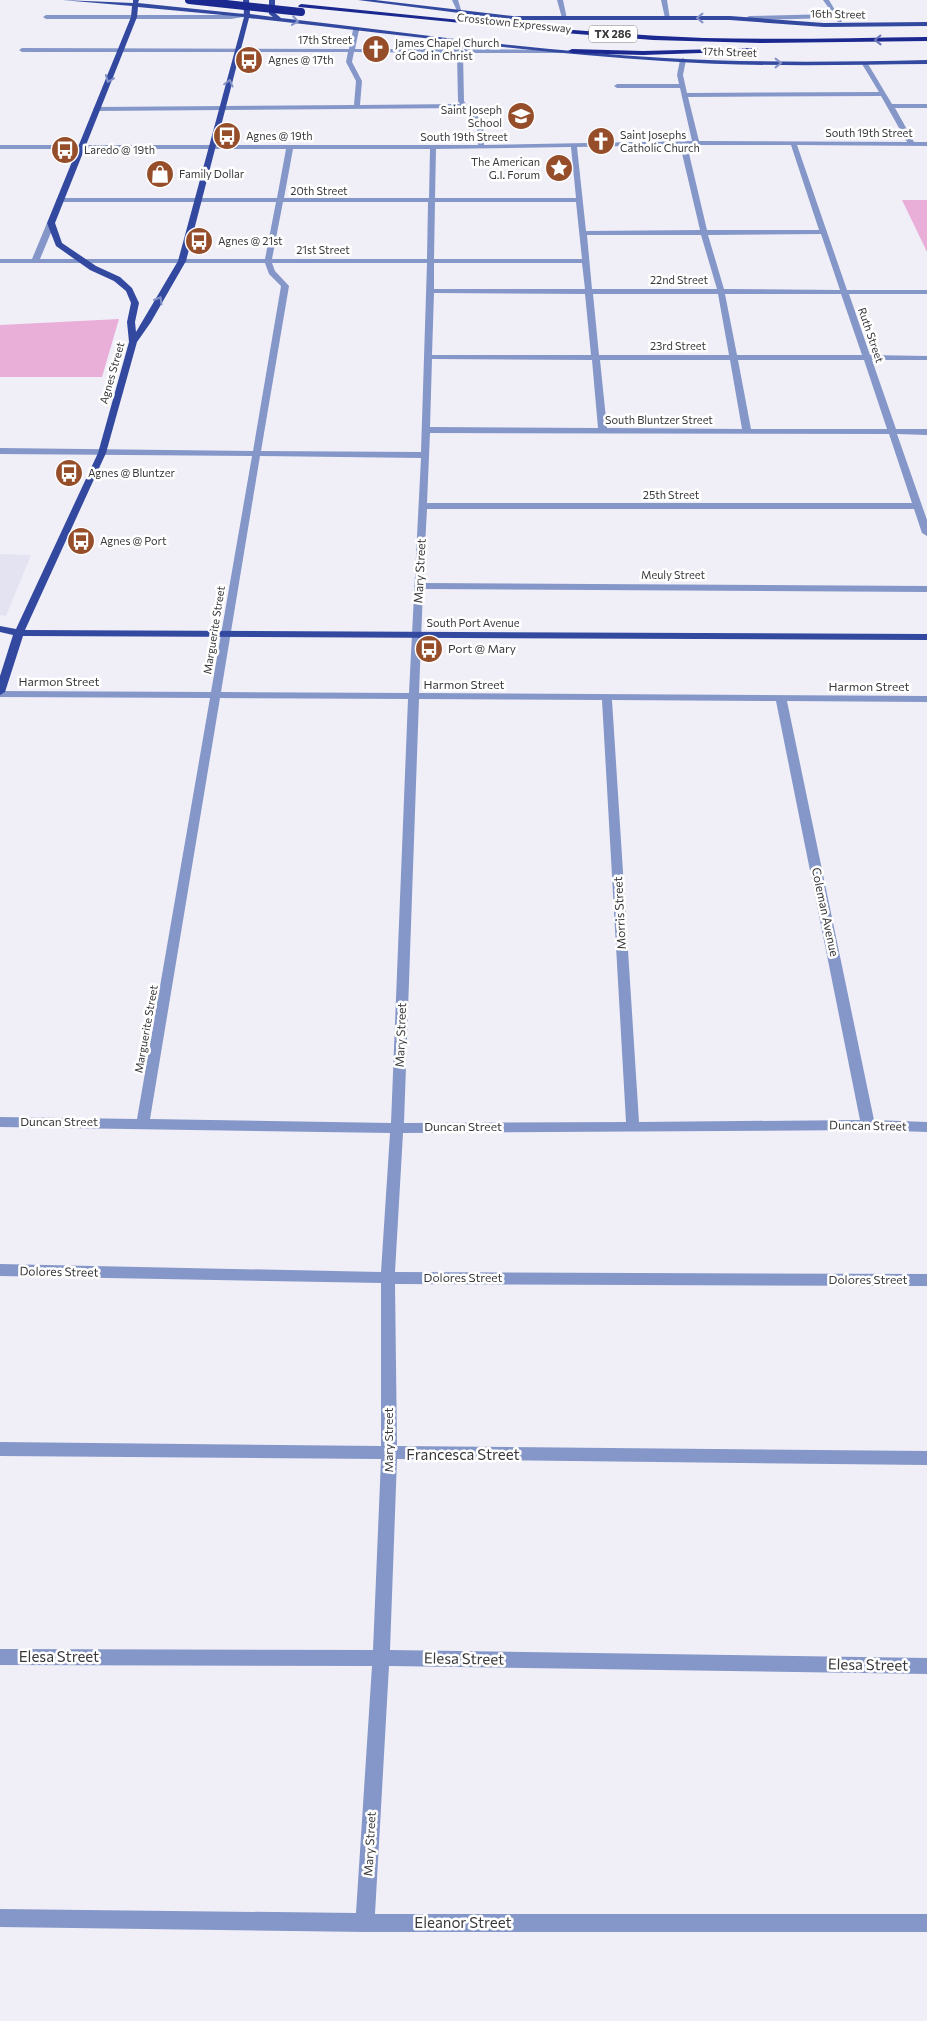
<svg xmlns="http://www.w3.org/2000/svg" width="927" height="2021" font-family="Commissioner,sans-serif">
	<rect width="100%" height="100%" fill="#f0eff8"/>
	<!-- built -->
	<path fill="#e4e3f2" d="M0 554 31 555 6 616 0 615Z"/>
	<!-- green -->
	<path fill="#e9afd8" d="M902 200H927V252Z
		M119 319 102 377H0V325Z"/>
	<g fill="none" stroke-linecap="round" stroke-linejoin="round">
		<!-- minor -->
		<path fill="#8597c8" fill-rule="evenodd" d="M452 0H458L462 13H458Z
			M557 0H563L567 19 562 18Z
			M661 0H667L670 19 665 18Z
			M823 0H829L842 22H838L835 18 749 20 746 18 749 16 833 14Z
			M247 13 249 16 231 19H46L43 17 46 15H231Z
			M356 28 359 30 355 49H457V43L460 41 463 43V49L564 50 562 53H463L464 101 469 109 483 121 484 145 692 141 680 88H617L614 86 617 84H679L677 75 680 60 683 58 686 60 683 75 687 93 879 92 862 64 865 62 868 64 892 104H927V108H895L914 142H927V146L797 145 847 290H927V294H849L870 355 927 356V360H872L896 429H927V435L897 434 927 520V536L922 533 914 509H427L423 583 927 586V592L423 589 419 693 927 696V702L787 701 874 1120 927 1122V1132L868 1130 403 1133 395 1272 927 1274V1286L395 1284 397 1446 927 1451V1465L397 1459 390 1650 927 1658V1674L389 1666 375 1914H927V1932H365L0 1927V1909L356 1913 372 1666 0 1665V1649L373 1650 381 1459 0 1456V1442L381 1446V1283L0 1276V1264L381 1272 390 1133 0 1127V1117L137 1119 210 698 0 697V691L211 692 252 456 0 454V448L253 451 281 286 269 274 265 263H0V259H32L47 223 51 221 55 223 40 259H265L276 202H59L56 200 59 198H277L286 149H0V145H478L477 122 462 108 96 111 93 109 96 107 354 105 356 81 346 62 348 52H22L19 50 22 48 349 49 353 30ZM354 52 457 53 458 101 460 104 360 105 362 81 352 62ZM881 96 907 142 699 141 688 97ZM680 145 700 230 586 231 577 147ZM687 145H791L819 230H707ZM571 147 576 198H435L436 149ZM293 149H430L429 198H284ZM283 202H428L427 259H272ZM435 202H576L582 259H434ZM821 234 840 290 724 289 708 235ZM587 235H701L717 289H592ZM272 263H427L421 452 261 451 289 286 275 271ZM434 263H582L585 289H434ZM434 293 585 294 591 355H432ZM593 294H718L729 355H599ZM725 294H841L862 355H737ZM432 359 592 360 598 428 430 427ZM600 360H730L742 429 607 428ZM738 360H864L887 429H751ZM430 433 889 434 912 503H427ZM260 456 421 458 409 693 221 692ZM220 698 408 699 391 1123 150 1119ZM419 699 602 700 626 1122 404 1123ZM612 700 776 701 860 1120 639 1122Z"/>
		<!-- major -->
		<path fill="#3349a0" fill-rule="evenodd" d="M62 0 133 3V0H139L138 3 244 14 243 0H249L250 14 273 17 269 14V0H275V13L281 18C409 33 537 51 665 58 753 63 840 62 927 60V64C839 65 751 67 663 61 524 52 387 33 249 18L186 261 151 322 137 342 106 453 25 630 927 634V640L23 636 5 692 0 695V676L13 635 0 632V626L16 629 98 453 129 342 127 322 131 303 126 291 114 281 90 270 56 246 47 223 131 17 132 6ZM138 7 244 17 178 261 136 332 135 322 139 303 132 288 120 277 96 266 62 243 55 223 137 17Z
			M358 0H375L513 16H730L824 23 927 22V26L824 27 730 20H513Z"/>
		<!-- highway -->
		<path fill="#1a288f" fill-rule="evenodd" d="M301 4C435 17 569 33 704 38 778 40 853 38 927 37V41L760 43 653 40 552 32 299 7 298 6Z
			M756 48 758 49V51L643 55 572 53 568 51 572 49 643 51Z"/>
		<!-- highway-bridge -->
		<path stroke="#1a288f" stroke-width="8" d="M189 0 301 12"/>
	</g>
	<!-- one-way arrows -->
	<defs><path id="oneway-chevron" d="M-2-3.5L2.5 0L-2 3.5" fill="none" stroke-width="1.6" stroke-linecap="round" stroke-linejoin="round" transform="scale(1.25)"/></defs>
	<g stroke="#8592c6">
		<use href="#oneway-chevron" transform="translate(700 18) rotate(-180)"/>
		<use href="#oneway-chevron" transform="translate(295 21) rotate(8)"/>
		<use href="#oneway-chevron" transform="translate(778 63)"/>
		<use href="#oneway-chevron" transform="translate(109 79) rotate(112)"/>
		<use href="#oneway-chevron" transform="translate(229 83) rotate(-75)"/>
		<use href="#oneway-chevron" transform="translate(159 300) rotate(-60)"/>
	</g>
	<use stroke="#6a73b6" href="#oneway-chevron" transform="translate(878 40) rotate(179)"/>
	<!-- icons -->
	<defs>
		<g id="church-disc" transform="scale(1.4375)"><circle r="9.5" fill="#954d2a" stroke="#fff"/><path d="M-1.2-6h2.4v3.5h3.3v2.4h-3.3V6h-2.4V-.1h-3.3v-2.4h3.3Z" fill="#fff"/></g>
		<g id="bus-disc" transform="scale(1.4375)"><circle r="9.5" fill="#954d2a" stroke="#fff"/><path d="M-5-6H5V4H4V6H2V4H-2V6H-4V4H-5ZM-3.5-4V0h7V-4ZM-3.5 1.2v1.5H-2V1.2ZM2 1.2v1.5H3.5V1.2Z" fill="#fff"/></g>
		<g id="school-disc" transform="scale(1.4375)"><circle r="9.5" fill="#954d2a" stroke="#fff"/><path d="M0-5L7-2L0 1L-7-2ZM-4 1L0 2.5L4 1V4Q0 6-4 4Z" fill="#fff"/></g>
		<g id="sight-disc" transform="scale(1.4375)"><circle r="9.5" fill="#954d2a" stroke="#fff"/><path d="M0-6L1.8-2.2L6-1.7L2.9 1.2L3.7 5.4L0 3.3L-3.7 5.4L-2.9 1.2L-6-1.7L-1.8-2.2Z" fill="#fff"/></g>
		<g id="shop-disc" transform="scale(1.4375)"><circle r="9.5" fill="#954d2a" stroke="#fff"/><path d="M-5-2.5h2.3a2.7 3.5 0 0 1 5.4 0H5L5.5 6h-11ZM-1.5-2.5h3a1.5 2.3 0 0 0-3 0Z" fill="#fff"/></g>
	</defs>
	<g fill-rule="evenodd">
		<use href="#church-disc" x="376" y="49"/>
		<use href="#bus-disc" x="249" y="60"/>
		<use href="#school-disc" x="521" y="116"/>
		<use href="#bus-disc" x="227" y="136"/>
		<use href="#church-disc" x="601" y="141"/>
		<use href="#bus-disc" x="65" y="150"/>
		<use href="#sight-disc" x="559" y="168"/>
		<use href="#shop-disc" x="160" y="174"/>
		<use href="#bus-disc" x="199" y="241"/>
		<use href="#bus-disc" x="69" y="473"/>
		<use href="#bus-disc" x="81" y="541"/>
		<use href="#bus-disc" x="429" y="649"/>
	</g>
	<g text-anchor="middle" stroke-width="5" stroke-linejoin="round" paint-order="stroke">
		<!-- far-street labels -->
		<g font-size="11" fill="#39393c" stroke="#fff">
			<text transform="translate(838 14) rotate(1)" y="4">16th Street</text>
			<text transform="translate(514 23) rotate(6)" y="4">Crosstown Expressway</text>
			<text x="325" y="44">17th Street</text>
			<text transform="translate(730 52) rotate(2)" y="4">17th Street</text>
			<text x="869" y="137">South 19th Street</text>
			<text x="464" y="141">South 19th Street</text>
			<text x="319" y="195">20th Street</text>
			<text x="323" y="254">21st Street</text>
			<text x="679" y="284">22nd Street</text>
			<text transform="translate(871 335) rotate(71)" y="4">Ruth Street</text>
			<text x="678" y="350">23rd Street</text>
			<text transform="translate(112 373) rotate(-74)" y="4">Agnes Street</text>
			<text x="659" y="424">South Bluntzer Street</text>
			<text x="671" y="499">25th Street</text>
			<text x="673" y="579">Meuly Street</text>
			<text x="473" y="627">South Port Avenue</text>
			<text transform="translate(214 630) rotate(-81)" y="4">Marguerite Street</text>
			<text transform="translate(146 1029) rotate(-80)" y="4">Marguerite Street</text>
		</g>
		<!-- shield labels -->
		<rect fill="#fff" stroke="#747476" stroke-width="1" x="589" y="25.5" width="48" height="17" rx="4"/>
		<g font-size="11" font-weight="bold" fill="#39393c">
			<text x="613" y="38">TX 286</text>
		</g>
		<!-- far-poi labels -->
		<g font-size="11" fill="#39393c" stroke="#fff" text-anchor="start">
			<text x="395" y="47">James Chapel Church<tspan x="395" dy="13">of God in Christ</tspan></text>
			<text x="268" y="64">Agnes @ 17th</text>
			<text x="502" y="114" text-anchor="end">Saint Joseph<tspan x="502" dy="13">School</tspan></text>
			<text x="620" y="139">Saint Josephs<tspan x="620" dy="13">Catholic Church</tspan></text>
			<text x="246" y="140">Agnes @ 19th</text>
			<text x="84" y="154">Laredo @ 19th</text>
			<text x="540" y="166" text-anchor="end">The American<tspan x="540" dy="13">G.I. Forum</tspan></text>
			<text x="179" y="178">Family Dollar</text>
			<text x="218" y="245">Agnes @ 21st</text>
			<text x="88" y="477">Agnes @ Bluntzer</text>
			<text x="100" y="545">Agnes @ Port</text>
		</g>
		<!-- street labels -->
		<g font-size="12" fill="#39393c" stroke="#fff">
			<text transform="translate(420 571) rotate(-87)" y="4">Mary Street</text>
			<text x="59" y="686">Harmon Street</text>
			<text x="464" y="689">Harmon Street</text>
			<text x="869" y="691">Harmon Street</text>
			<text transform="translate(825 912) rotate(78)" y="4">Coleman Avenue</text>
			<text transform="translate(620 913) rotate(-93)" y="4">Morris Street</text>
			<text transform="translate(401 1035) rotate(-88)" y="4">Mary Street</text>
			<text x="59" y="1126">Duncan Street</text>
			<text transform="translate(868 1126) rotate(1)" y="4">Duncan Street</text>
			<text x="463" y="1131">Duncan Street</text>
			<text transform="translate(59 1272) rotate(1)" y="4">Dolores Street</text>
			<text x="463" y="1282">Dolores Street</text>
			<text x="868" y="1284">Dolores Street</text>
			<text transform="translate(389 1440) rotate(-90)" y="4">Mary Street</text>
			<text transform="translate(370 1844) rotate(-87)" y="4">Mary Street</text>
		</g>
		<!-- poi labels -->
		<g font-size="12" fill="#39393c" stroke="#fff" text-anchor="start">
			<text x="448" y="653">Port @ Mary</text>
		</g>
		<!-- near-street labels -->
		<g font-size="15" fill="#39393c" stroke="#fff">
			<text x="463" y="1460">Francesca Street</text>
			<text x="59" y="1662">Elesa Street</text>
			<text transform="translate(464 1659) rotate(1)" y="5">Elesa Street</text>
			<text transform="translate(868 1665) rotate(1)" y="5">Elesa Street</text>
			<text x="463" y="1928">Eleanor Street</text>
		</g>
	</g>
</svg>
